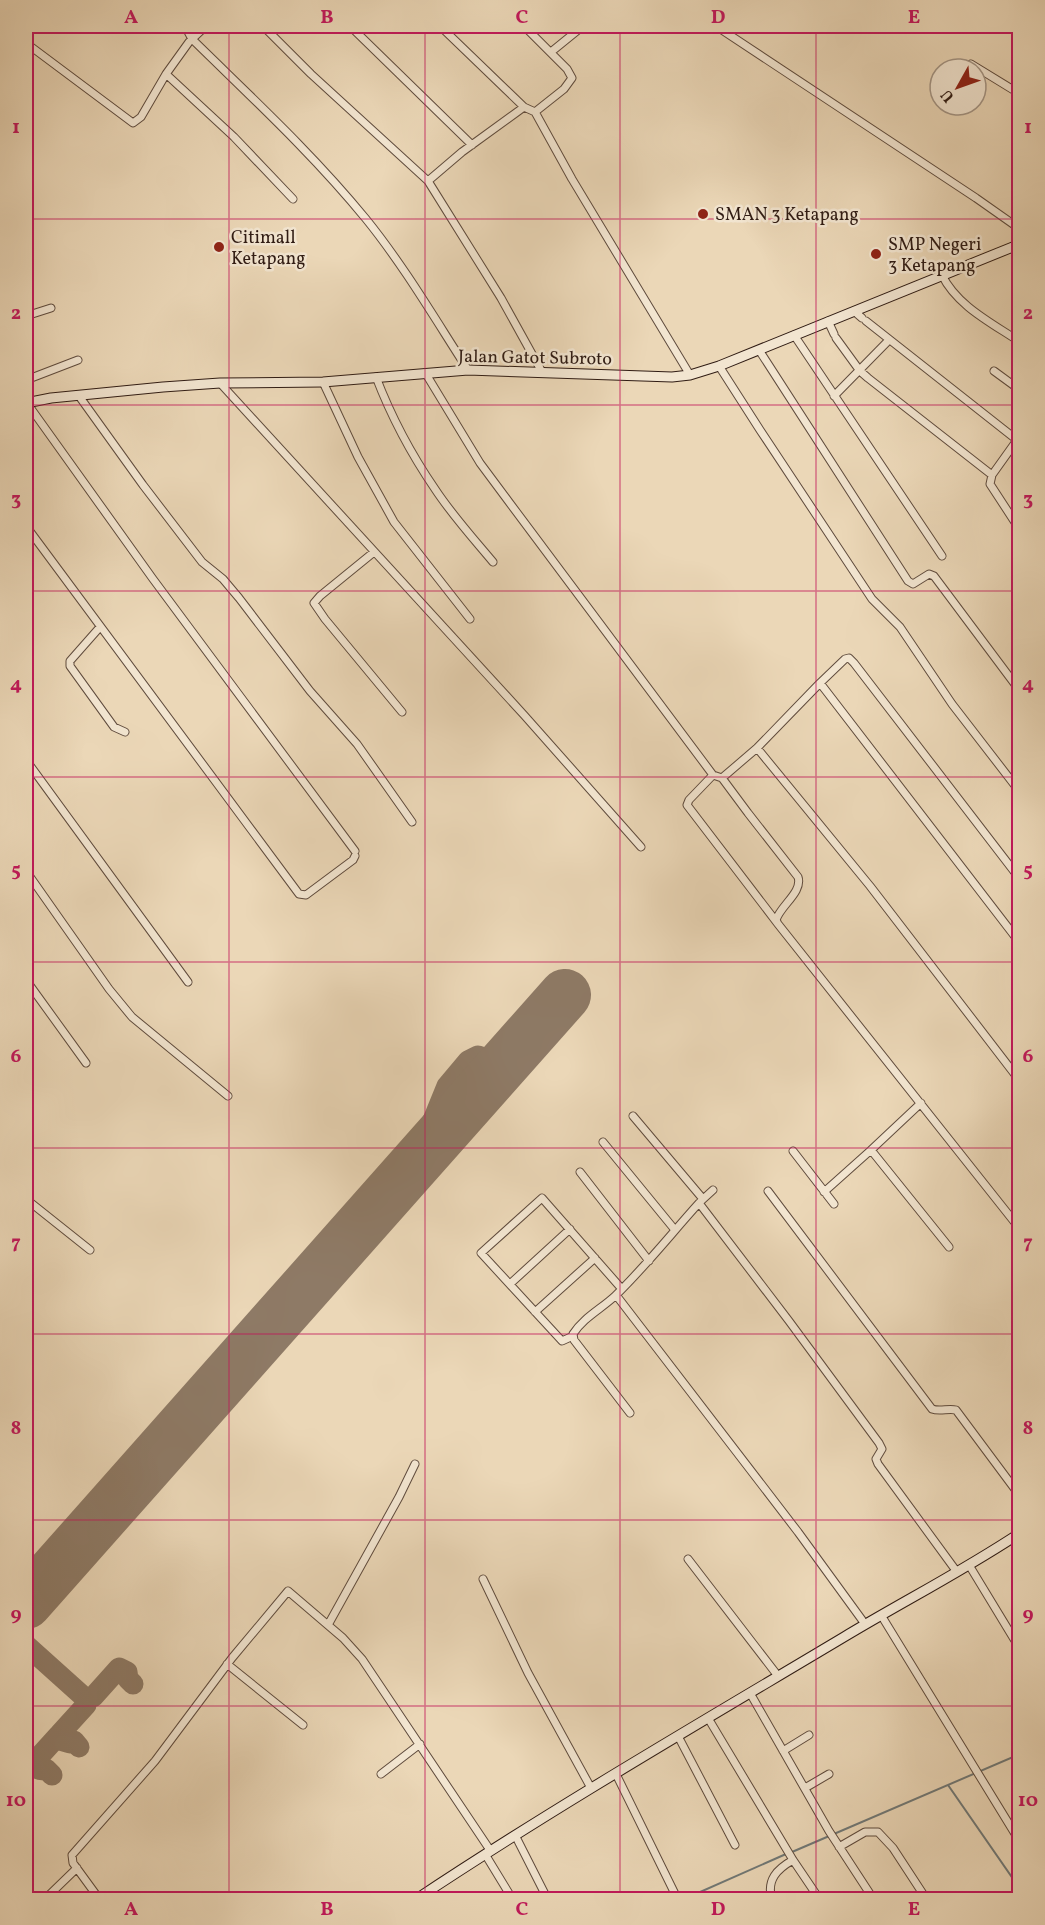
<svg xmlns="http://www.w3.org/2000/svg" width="1045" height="1925" font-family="Vollkorn,serif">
	<rect width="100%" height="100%" fill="#ebd7b7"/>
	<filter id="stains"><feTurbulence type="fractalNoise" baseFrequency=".00333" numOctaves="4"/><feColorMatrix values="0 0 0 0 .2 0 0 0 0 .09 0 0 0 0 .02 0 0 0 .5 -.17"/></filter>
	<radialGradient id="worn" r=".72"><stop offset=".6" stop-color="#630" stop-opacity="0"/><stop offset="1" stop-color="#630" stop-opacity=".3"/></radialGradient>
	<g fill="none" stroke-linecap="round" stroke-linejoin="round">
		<!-- stream -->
		<path stroke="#717977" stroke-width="2" d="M948 1785 1020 1889
			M792 1852 1020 1754
			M682 1900 786 1854"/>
		<!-- taxiway -->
		<path stroke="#8e7a66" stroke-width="21" d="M410 1170 427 1135 447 1086 468 1061 478 1056 484 1058 499 1069
			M26 1645 85 1698 86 1705 26 1771
			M85 1698 93 1697 119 1668 127 1672 128 1679 133 1684
			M60 1734 63 1741 70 1743 74 1741 79 1747
			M33 1762C35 1769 40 1771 46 1769L52 1775"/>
		<!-- runway -->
		<path stroke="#8e7a66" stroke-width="52" d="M26 1603 565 995"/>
		<!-- street casing -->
		<g stroke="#5f4b3d" stroke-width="9">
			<path id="street" d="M185 26 192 39C251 97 313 154 366 219 404 266 435 319 468 370
				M206 26 189 42 166 74 234 137 293 199
				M263 26 311 74 428 181 501 298 542 372
				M350 26 472 145
				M440 26 524 107 535 112 572 179 690 375
				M524 26 567 69 572 78 564 89 535 112
				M716 26 976 198 1020 229
				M26 43 133 123 141 117 166 74
				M551 52 583 26
				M971 64 1020 94
				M428 181 462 152 524 107
				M942 275C957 306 992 323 1020 342
				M854 311 862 318
				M26 316 51 308
				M828 321 834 334
				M866 321 1017 440 992 475 990 484 1020 530
				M794 335 942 556
				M836 338 860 371 868 378 992 475
				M759 350 908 581 913 584 929 574 934 576 1020 691
				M719 366 760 430 872 599 900 627 952 704 1020 792
				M994 371 1020 390
				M426 374 480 463 509 502 713 775 722 778 748 813 798 877C803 892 780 906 776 920L778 924
				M376 377C391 416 411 454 435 489 452 515 473 538 493 562
				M26 380 78 360
				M323 382 358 457 394 522 470 619
				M220 383 524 715 641 847
				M79 396 143 485 202 562 223 579 239 598 310 691 357 744 412 822
				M834 396 889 340
				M27 403 153 579 355 851
				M26 526 299 894 306 895 353 860 355 856
				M374 552 320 596 314 603 325 619 402 712
				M100 627 70 661V666L114 727 125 732
				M757 748 870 886 1020 1081
				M26 760 188 982
				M713 775 689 800 687 805 778 924 1020 1229
				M722 778 757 748 820 683
				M26 871 109 989 132 1017 228 1096
				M1020 879 854 663 849 658 845 659 820 683 1020 943
				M26 980 86 1063
				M921 1103 871 1150 949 1247
				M633 1116 703 1199
				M603 1142 675 1230
				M793 1151 834 1204
				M580 1172 649 1261
				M768 1191 932 1409C940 1412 948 1408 956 1410L1020 1496
				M824 1192 871 1150
				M26 1199 90 1250
				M701 1201 713 1190
				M510 1284 570 1229
				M616 1295 798 1532 865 1624
				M535 1312 595 1258
				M573 1336 562 1341 481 1253 542 1198 621 1288
				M630 1413 574 1340 573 1334C583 1318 601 1309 615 1296 645 1267 671 1234 699 1203L789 1321 879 1443 882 1449 876 1459 878 1464 957 1572
				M1017 1416 1020 1420
				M688 1559 778 1676
				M969 1565 1020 1649
				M483 1579 528 1673 591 1788
				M881 1615 1020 1842
				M328 1625 399 1497 415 1464
				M227 1664 303 1725
				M750 1693 829 1831 874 1900
				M708 1718 793 1860 820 1900
				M678 1736 735 1845
				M783 1751 809 1735
				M381 1774 420 1744
				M616 1774 678 1900
				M805 1788 829 1774
				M515 1835 548 1900
				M839 1847 865 1832H878L893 1848 927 1900
				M485 1854 513 1900
				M44 1900 77 1868
				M100 1900 73 1863 72 1855 155 1761 232 1658 288 1591 343 1638 362 1659 490 1850
				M772 1900C766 1880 777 1869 793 1860"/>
		</g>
		<!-- secondary casing -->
		<g stroke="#301c14" stroke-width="11">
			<path id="secondary" d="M26 403 51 398 163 387 220 383 323 382 468 370 672 377 690 375 719 366 1020 244
				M415 1900C555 1807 700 1723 844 1637 902 1602 963 1571 1020 1533"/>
		</g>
		<!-- street -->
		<use href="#street" stroke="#f2e5d0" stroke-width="7"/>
		<!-- secondary -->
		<use href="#secondary" stroke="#f2e5d0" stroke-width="9"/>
	</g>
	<!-- grid -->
	<path fill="none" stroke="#c2185b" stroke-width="1.5" stroke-opacity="0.55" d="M229 26V1900M425 26V1900M620 26V1900M816 26V1900M26 219H1020M26 405H1020M26 591H1020M26 777H1020M26 962H1020M26 1148H1020M26 1334H1020M26 1520H1020M26 1706H1020"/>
	<!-- markers -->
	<g fill="#8f2418" stroke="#f2e5d0" stroke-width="2">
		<circle cx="703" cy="214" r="6"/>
		<circle cx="219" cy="247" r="6"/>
		<circle cx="876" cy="254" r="6"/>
	</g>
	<g text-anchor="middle" stroke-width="5" stroke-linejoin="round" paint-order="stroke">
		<!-- poi labels -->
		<g font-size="18" fill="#301c14" stroke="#f2e5d0" text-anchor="start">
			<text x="715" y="220">SMAN 3 Ketapang</text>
			<text x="231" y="243">Citimall<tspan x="231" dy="21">Ketapang</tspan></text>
			<text x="888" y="250">SMP Negeri<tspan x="888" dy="21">3 Ketapang</tspan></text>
		</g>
		<!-- street labels -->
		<g font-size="18" fill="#301c14" stroke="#f2e5d0">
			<text transform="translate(535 357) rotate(1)" y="6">Jalan Gatot Subroto</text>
		</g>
	</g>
	<!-- margin -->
	<rect width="1045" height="1925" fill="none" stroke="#ebd7b7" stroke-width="66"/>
	<!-- north arrow -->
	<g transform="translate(958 87) rotate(230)"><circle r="28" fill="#f2e5d0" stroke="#a49585" stroke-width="1.5"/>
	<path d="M0-4.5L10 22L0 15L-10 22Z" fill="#8f2418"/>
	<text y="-9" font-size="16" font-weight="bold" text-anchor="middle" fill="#301c14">U</text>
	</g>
	<rect x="33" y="33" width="979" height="1859" fill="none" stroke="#c2185b" stroke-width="2"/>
	<g font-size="20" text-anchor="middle" font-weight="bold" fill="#c2185b">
		<text x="131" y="23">A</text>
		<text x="327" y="23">B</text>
		<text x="522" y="23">C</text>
		<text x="718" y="23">D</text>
		<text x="914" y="23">E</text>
		<text x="16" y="133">1</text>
		<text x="1028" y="133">1</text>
		<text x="16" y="319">2</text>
		<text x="1028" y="319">2</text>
		<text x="16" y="505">3</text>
		<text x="1028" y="505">3</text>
		<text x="16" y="690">4</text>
		<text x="1028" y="690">4</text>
		<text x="16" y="876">5</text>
		<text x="1028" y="876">5</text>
		<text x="16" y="1062">6</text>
		<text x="1028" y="1062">6</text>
		<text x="16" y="1248">7</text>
		<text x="1028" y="1248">7</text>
		<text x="16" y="1434">8</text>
		<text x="1028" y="1434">8</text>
		<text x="16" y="1620">9</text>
		<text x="1028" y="1620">9</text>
		<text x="16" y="1806">10</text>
		<text x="1028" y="1806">10</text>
		<text x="131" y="1915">A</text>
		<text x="327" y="1915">B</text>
		<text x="522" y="1915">C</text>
		<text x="718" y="1915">D</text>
		<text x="914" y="1915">E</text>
	</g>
	<rect width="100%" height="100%" filter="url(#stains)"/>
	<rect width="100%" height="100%" fill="url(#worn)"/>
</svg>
